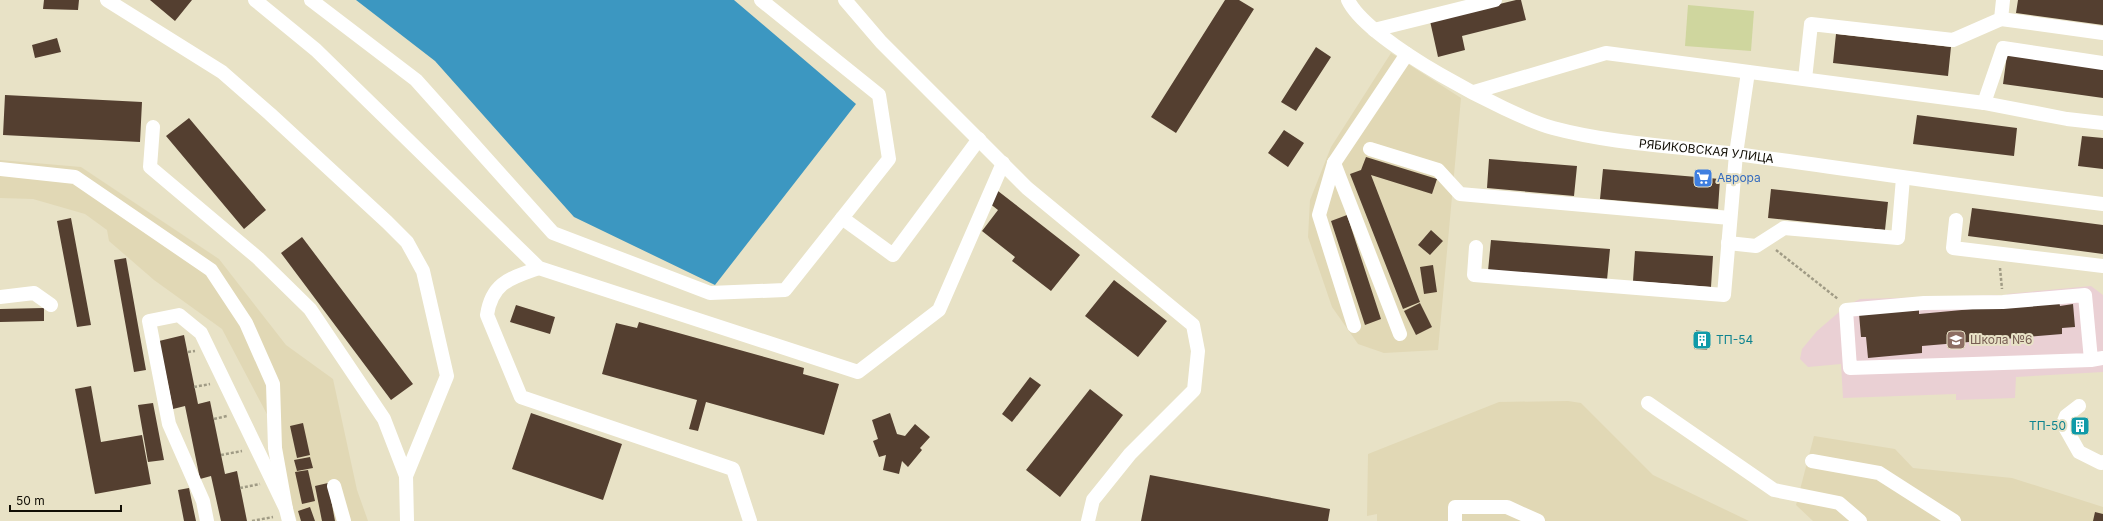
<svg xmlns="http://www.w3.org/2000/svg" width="2103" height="521" font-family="Inter,sans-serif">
	<rect width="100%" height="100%" fill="#e8e2c6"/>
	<!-- built -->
	<path fill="#e1d8b5" d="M1391 53 1461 98 1438 350 1384 353 1358 344 1332 307 1308 237 1310 200 1331 147Z
		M0 160 81 167 219 259 286 345 333 379 357 490 368 521H297L275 448 270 420 222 329 154 280 109 241 107 230 85 214 33 199 0 198Z
		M1568 401 1581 403 1653 475 1749 521H1377V514L1367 516 1368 454 1499 402Z
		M1814 436 1895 449 1913 468 2012 478 2103 507V521H1813L1796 505Z"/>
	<!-- education -->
	<path fill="#ead0d4" d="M2091 286 2103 295V372L2016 377 2015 398 1956 400V394L1843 398 1841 364 1808 367 1800 359 1802 349 1817 331 1846 306 1860 299 1998 295 1999 301H2007V294Z"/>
	<!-- green -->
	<path fill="#cfd69e" d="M1688 5 1754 11 1751 51 1685 46Z"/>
	<!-- water -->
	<path fill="#3c97c1" d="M356 0H734L856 104 715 285 574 217 435 61Z"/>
	<!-- building -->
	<path fill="#543f30" d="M44 0H79L78 10 43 9Z
		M150 0H192L175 21Z
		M1225 0H1239L1254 9 1176 133 1151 117Z
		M1516 0H1521L1526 20 1462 36 1465 50 1438 57 1430 21Z
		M2018 0H2103V25L2016 13Z
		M1836 34 1951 47 1948 76 1833 63Z
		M57 38 61 52 35 58 32 45Z
		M1316 47 1331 57 1296 111 1281 102Z
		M2007 55 2103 68V98L2003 84Z
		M5 95 142 102 140 142 3 135Z
		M1917 115 2017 128 2014 156 1913 144Z
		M189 118 266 210 244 229 166 136Z
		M1284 130 1304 143 1288 167 1268 153Z
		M2082 136 2103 138V169L2078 166Z
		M1366 157 1437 179 1432 194 1371 175 1420 302 1403 309 1350 174 1361 170Z
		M1489 159 1577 166 1574 196 1487 188Z
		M1603 169 1720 179 1718 209 1600 199Z
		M1771 189 1888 202 1885 230 1768 218Z
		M998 191 1080 255 1051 291 1012 261 1015 257 982 231 998 210 989 203Z
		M1972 208 2103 225V254L1968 236Z
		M1347 215 1381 319 1365 325 1331 221Z
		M71 218 91 325 77 327 57 221Z
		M1431 230 1443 241 1430 255 1418 245Z
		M302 237 413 384 391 400 281 253Z
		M1491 240 1610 249 1607 280 1488 271Z
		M1635 251 1713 256 1711 287 1633 281Z
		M126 258 146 370 134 372 114 260Z
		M1433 265 1437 292 1424 294 1420 267Z
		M1114 280 1167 321 1138 357 1085 316Z
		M2059 301 2060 306 2073 304 2075 327 2062 328V334L1922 346V353L1868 358 1866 337H1861L1859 314 1919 308V314Z
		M1420 303 1432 327 1416 335 1404 311Z
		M516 305 555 317 550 334 510 322Z
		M44 308V321L0 322V309Z
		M639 322 804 368 803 374 839 384 824 435 706 402 698 431 689 429 697 400 602 374 616 323 637 328Z
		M1696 330 1709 332 1707 350 1694 349Z
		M184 335 198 404 210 401 225 474 237 471 247 521H221L211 476 200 479 185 406 173 409 159 341Z
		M1030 377 1041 385 1012 422 1002 414Z
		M91 386 101 442 142 435 151 484 95 494 75 389Z
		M1090 389 1123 415 1060 497 1026 470Z
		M153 403 164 460 148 462 138 405Z
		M531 413 622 444 603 500 512 469Z
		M890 413 897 434 905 436 915 424 930 437 920 448 922 450 908 467 902 461 899 474 883 470 886 455 879 457 873 441 878 439 872 420Z
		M2081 417 2087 432 2078 435 2072 421Z
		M303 423 310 455 297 458 290 426Z
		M310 457 313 468 297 471 294 460Z
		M308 470 315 501 302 504 295 472Z
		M1150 475 1330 509 1328 521H1141Z
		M328 483 335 521H322L315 486Z
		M189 488 196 521H184L178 490Z
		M310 507 315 521H301L298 511Z
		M2095 512 2103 514V521H2093Z"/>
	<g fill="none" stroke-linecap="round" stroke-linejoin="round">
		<!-- path -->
		<path stroke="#a09b85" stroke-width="2.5" stroke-dasharray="3 2" stroke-linecap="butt" d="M1776 250 1838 299
			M2000 268 2002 289
			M188 352 195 351
			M194 387 210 384
			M214 419 227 416
			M221 455 242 451
			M240 488 260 484
			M252 521 273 517"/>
		<!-- minor -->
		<g stroke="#fff" stroke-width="14">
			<path d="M107 0 222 72 270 114 387 222 407 242 423 271 447 376 406 476 407 521"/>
			<path d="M255 0 316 50 539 268 858 372 939 310 1003 163"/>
			<path d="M311 0 416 80 553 233 710 293 785 290 889 159 879 95 761 0"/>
			<path d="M845 0 881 42 1027 188 1193 325 1198 351 1194 390 1130 454 1093 500 1088 521"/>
			<path id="s1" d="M1348 0C1368 42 1507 115 1553 128 1613 144 1675 146 1736 154 1858 170 1980 189 2103 204"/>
			<path d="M2001 19 2103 33"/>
			<path d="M1374 30 1495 0"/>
			<path d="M1805 79 1811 24 1953 40 2001 19 2003 0"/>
			<path d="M1474 92 1606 53 1984 103 2067 119 2103 123"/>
			<path d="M1984 103 2003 48 2103 63"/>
			<path d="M153 127 150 167 258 258 310 309 384 419 406 476"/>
			<path d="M1370 149 1438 170 1460 194 1730 218"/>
			<path d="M1334 163 1319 215 1354 326"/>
			<path d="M0 169 75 177 211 270 246 323 273 384 275 448 286 509"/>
			<path d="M842 218 893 255 979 139"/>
			<path d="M1956 220 1953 248 2103 266"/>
			<path d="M1728 243 1756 246 1784 228 1898 238 1903 178"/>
			<path d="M1476 247 1474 275 1724 295 1736 154 1748 72"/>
			<path d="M539 268C511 278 492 282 487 315L521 397 733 469 750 521"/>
			<path d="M0 297 34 293 51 305"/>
			<path d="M1400 334 1334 163 1407 54"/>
			<path d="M2091 360 2085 295 2003 302 1924 303 1846 310 1850 368 2091 360 2103 358"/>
			<path d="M1648 403 1774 490 1839 503 1860 521"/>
			<path d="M2079 406 2066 416 2064 421 2066 429 2079 452 2101 463 2103 462"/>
			<path d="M1812 461 1879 473 1954 521"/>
			<path d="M334 486 344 521"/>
			<path d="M207 521 203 501 169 424 149 321 179 315 201 333 286 509 289 521"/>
			<path d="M1455 521V507H1507L1538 521"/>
		</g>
	</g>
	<!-- icons -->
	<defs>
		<g id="supermarket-square" transform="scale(1)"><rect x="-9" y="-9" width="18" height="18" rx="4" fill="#3f7fe0" stroke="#e8e2c6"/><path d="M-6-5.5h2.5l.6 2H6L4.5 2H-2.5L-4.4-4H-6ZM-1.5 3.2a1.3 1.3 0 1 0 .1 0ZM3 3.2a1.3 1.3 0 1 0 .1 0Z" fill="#fff"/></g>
		<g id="building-square" transform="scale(1)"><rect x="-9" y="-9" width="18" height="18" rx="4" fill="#0f9aa8" stroke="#e8e2c6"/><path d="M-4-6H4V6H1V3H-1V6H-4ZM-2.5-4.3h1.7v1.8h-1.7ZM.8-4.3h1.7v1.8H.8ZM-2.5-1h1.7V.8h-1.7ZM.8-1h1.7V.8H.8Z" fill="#fff"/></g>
		<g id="school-square" transform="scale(1)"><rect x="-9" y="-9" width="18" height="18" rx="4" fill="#8d6e63" stroke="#e8e2c6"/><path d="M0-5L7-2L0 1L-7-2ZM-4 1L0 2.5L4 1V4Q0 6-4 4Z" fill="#fff"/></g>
	</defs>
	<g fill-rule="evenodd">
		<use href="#supermarket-square" x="1703" y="178"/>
		<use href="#building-square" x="1702" y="340"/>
		<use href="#school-square" x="1956" y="340"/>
		<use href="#building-square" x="2080" y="426"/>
	</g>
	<g text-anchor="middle" stroke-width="4" stroke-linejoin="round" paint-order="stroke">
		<!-- street labels -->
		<g font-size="12" fill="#110e05" stroke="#e8e2c6">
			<text dy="4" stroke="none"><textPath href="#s1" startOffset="400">РЯБИКОВСКАЯ УЛИЦА</textPath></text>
		</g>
		<!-- shop labels -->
		<g font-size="12" fill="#366cbe" stroke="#e8e2c6" text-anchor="start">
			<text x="1717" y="182">Аврора</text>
		</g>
		<!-- culture labels -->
		<g font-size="12" fill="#0d838f" stroke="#e8e2c6" text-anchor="start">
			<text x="1716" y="344">ТП-54</text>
			<text x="2066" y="430" text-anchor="end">ТП-50</text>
		</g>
		<!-- education labels -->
		<g font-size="12" fill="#785e54" stroke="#e8e2c6" text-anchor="start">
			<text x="1970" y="344">Школа №6</text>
		</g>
	</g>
	<!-- scale -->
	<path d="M10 505v6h111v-6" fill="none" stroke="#110e05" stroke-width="2"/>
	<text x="16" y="505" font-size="12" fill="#110e05" stroke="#e8e2c6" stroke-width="3" paint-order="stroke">50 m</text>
</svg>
